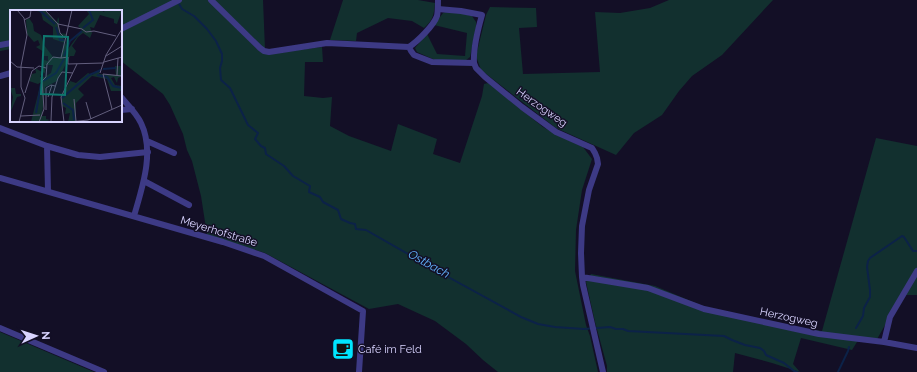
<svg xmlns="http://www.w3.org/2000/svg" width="917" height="372" font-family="Raleway,sans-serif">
	<rect width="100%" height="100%" fill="#130f26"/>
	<!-- green -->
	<path fill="#12302f" d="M0 0H208L259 51 266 54 322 47 323 62H305L304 96 323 98 332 97 330 126 349 136 391 151 398 124 437 139 433 154 460 163 482 96 484 84 488 83 543 127 559 136 583 147 592 159 582 190 576 230 575 271 586 325 590 336 598 372H498L483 360 466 344 435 321 398 304 369 309 265 253 207 235 201 196 192 161 187 150 183 134 170 105 163 94 121 61V11H11V49L0 51Z
		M214 0H263L265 49Z
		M343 0H418L435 3C434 15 433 20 424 28L412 21 388 18 357 33 356 41 330 40Z
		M669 0H773L722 55 692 76 679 91 662 115 634 133 616 155 556 128 481 70 476 56 486 15 490 7 536 8 537 27 519 28 523 74 600 72 595 12 620 13 650 8Z
		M446 12 460 13 472 16 476 22V28L470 57 465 61 435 60 417 52 415 48 427 34 437 54 465 56 467 33 434 25 443 13Z
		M876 138 917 146V295H902L876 341 857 342 852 350 801 338 793 364 800 372 772 363 735 353 733 372H607V366L595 322 586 282 591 274 655 286 705 307 802 328 822 331Z
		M0 332 94 372H0Z"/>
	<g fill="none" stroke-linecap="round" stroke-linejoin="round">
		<!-- stream -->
		<path stroke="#0c2248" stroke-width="2" d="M178 2 182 9 194 16 207 29 216 41 222 54V61L220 68 221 80 230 88 248 125 258 133 255 139 261 146 265 148 266 154 284 166 293 176 310 186 309 192 320 197 323 202 338 210 341 219 350 223 355 224 356 229 366 230 450 278 521 317 538 324 555 327 584 329 610 327 616 329H623L628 331 724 336 732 340 745 345 760 348 764 351 766 355 784 363 794 371 797 372
			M856 328 863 316 864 308 870 297V290L867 267 868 261 870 258 902 236 904 237 913 251H917
			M838 372 848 351 849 347"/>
		<!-- minor -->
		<path stroke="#3d3a85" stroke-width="6" d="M211 0 260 48 264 51 269 52 327 43 409 47
			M438 9 461 11 482 15C478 29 473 48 474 63
			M121 29 179 0
			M0 45 11 43
			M409 47 411 51 414 55 432 62 474 63 476 68 485 77 522 107 556 132 592 148 595 153 597 158 598 164 589 190 582 226 581 253 582 277 648 288 704 309 819 334 884 342 917 348
			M409 47C418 41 434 25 437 16 438 11 438 5 438 0
			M0 76 11 73
			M121 97C128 105 137 114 141 123 155 152 142 188 134 216
			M121 110 132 109
			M0 128 47 146 78 155 100 157 148 152
			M147 141 174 153
			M47 146 48 191
			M0 178 223 242 264 256 363 311 359 372
			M144 181 189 205
			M582 277 583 285 603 372
			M0 328 104 372
			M884 342 890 317 917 271"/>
	</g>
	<!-- icons -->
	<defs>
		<g id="cafe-square" transform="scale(1.15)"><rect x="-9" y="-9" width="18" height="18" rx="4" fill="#00e5ff" stroke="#130f26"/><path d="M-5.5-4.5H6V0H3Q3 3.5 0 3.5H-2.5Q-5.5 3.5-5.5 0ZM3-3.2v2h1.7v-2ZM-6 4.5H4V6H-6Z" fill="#111"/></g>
	</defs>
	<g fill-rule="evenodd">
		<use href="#cafe-square" x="343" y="349"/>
	</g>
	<g text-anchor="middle" stroke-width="3" stroke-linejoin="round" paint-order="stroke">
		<!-- street labels -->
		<g font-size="11" fill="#d9d4ff" stroke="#130f26">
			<text transform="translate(542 107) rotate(35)" y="4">Herzogweg</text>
			<text transform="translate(219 231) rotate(17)" y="4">Meyerhofstraße</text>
			<text transform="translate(789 317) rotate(12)" y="4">Herzogweg</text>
		</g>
		<!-- poi labels -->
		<g font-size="11" fill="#d9d4ff" stroke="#130f26" text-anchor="start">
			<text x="358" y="353">Café im Feld</text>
		</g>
		<!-- water labels -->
		<g font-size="12" font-style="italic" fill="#62b6ff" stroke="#130f26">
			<text transform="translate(429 264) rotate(29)" y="4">Ostbach</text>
		</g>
	</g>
	<!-- overview -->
	<g transform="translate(10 10)">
		<rect width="112" height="112" fill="#130f26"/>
		<path d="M22 0H34L47 12 48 7 49 9V23L57 24 53 28 58 39 72 20 68 16 79 4 76 0H91L94 2 95 0H112L107 14 104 13V9L90 5 84 18 80 17 82 23 80 28 73 23 68 27 62 36 66 41 64 46H60L47 71 35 77 32 106H36V109L40 110 34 112H21L31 72 28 74 19 71 22 64 26 63 25 58 32 62 30 67H35L41 63 43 55H35V63L32 62 34 50 38 51V46H34V42L26 37 30 35 28 30 24 32 17 24 16 10 19 8 23 14 24 21 31 25 34 35 43 47 50 48 55 33 43 29V17L33 10 31 2ZM105 56H111L112 66 108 68 107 73 104 67 101 68 105 75 112 76V81H101L97 69 82 66 68 79 74 85 66 93V111L58 112 60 103 55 104 56 98 52 96 51 87 60 71 66 73 78 63 82 65 91 59 89 64 106 65ZM0 78H5L6 84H11V86L7 87 0 103 3 87Z" fill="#12302f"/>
		<path fill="none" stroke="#0c2248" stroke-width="2" d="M29 0 45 14M46 17 50 30H54M73 18 83 10 79 0M54 46 60 31 72 21M93 59 106 58M87 65 97 67 103 76 112 78M33 71 46 63 54 49M52 88 79 65 91 60M53 93 63 100 64 110M26 103 31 74"/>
		<path fill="none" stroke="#625e7d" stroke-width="1" d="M7 0 14 8 17 25 11 56V77L15 88 9 112M35 0 48 14 50 23 56 29M14 10 20 7 21 0M48 14 72 19 76 22 84 21 106 26M96 46 112 36M51 48 58 47V54L93 53M0 51 7 57 24 58M94 52 112 47M90 63 96 45 112 19M93 64 102 99M93 64 112 66M107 65 108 48M15 83 22 61 29 56 36 58M38 87 42 75M64 89 66 111M76 92 81 109M36 100V78L41 75 45 76M11 106 30 105M41 111 42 87 48 68 52 62 63 63M29 112 34 99 32 71 36 67 37 54 43 47 51 48 62 0M54 112 51 87 67 54M59 112 78 110 112 95"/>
		<path fill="#0f766e" fill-opacity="0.15" stroke="#0f766e" stroke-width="2" d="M34 26 58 27 55 85 31 84Z"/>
		<rect width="112" height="112" fill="none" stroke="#d9d4ff" stroke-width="2"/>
	</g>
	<!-- north arrow -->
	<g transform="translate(36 336) rotate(87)" stroke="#130f26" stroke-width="3" paint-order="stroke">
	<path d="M0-3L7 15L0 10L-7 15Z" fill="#d9d4ff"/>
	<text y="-6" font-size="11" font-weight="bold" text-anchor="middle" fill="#d9d4ff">N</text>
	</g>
</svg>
